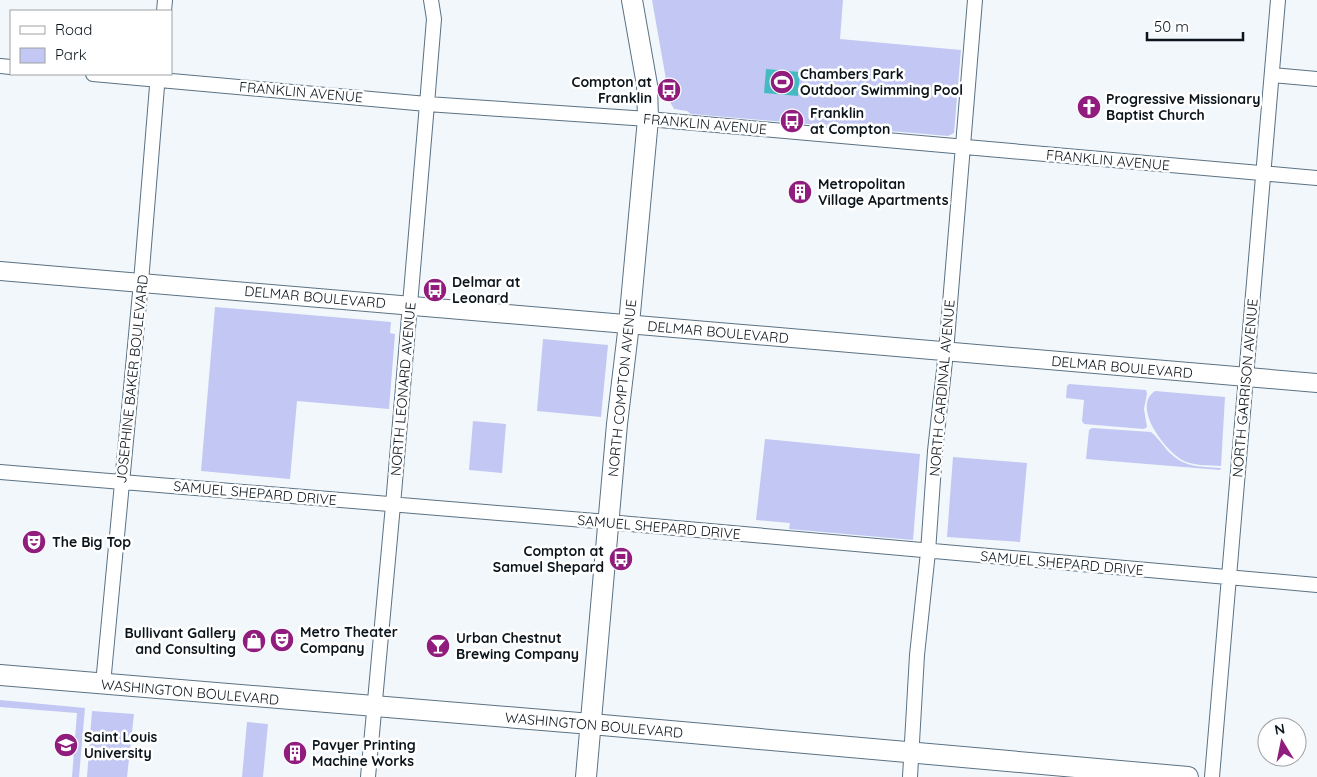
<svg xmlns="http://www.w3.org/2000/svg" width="1317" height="777" font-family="Quicksand,sans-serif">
	<rect width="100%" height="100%" fill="#f2f7fb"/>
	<!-- green -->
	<path fill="#c2c8f3" d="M652 0H843L840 39 961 50 954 133 948 136 691 114 687 111 674 109 670 102Z
		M215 307 391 322 390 333 395 334 389 409 297 401 290 479 201 471Z
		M543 339 608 345 601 417 537 411Z
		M1069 384 1146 390 1147 394 1144 409 1147 427 1144 429 1084 424 1082 421 1084 400 1066 398 1067 386Z
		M1155 391 1225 397 1221 466C1208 465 1193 466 1182 460 1165 450 1131 407 1155 391Z
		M473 421 506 424 502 473 469 470Z
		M1092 428 1151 432C1157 437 1162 444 1167 450 1184 468 1197 466 1221 468L1220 470 1086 459 1089 430Z
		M765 439 920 454 913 540 789 529 790 523 756 520Z
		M953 457 1027 463 1020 542 947 537Z
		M0 700 85 708 79 777H72L77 713 0 707Z
		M92 711 134 714 127 777H87Z
		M247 722 268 724 263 777H242Z"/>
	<!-- water -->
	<path fill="#45bac3" d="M766 69 800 72 798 96 764 93Z"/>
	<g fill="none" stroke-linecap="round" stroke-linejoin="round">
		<!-- minor casing -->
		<g stroke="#5a7284" stroke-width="16">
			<path id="minor" d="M164 11 165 0
				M0 66 11 67
				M93 74 427 104 648 119 1317 178
				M1272 75 1317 79
				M0 472 608 522 1317 585
				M103 684 141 282 158 74
				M368 777 393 505 427 104 434 19 431 0
				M910 777 917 655 928 552 935 451 946 352 975 0
				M1212 777 1278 0"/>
		</g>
		<!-- tertiary casing -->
		<g stroke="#5a7284" stroke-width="20">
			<path id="tertiary" d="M0 271C439 306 878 347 1317 383"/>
		</g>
		<!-- secondary casing -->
		<g stroke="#5a7284" stroke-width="22">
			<path id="secondary" d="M0 675 591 724 1188 777
				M586 777 617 424 629 324 648 119 647 85 632 0"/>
		</g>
		<!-- minor -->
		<use href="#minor" stroke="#fff" stroke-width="14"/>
		<!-- tertiary -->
		<use href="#tertiary" stroke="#fff" stroke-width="18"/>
		<!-- secondary -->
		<use href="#secondary" stroke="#fff" stroke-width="20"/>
	</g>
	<!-- icons -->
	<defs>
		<g id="stadium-disc" transform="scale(1.25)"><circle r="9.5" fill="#901d7d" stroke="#fff"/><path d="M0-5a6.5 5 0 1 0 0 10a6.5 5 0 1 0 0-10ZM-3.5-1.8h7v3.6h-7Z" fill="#fff"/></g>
		<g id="bus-disc" transform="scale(1.25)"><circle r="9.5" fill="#901d7d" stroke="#fff"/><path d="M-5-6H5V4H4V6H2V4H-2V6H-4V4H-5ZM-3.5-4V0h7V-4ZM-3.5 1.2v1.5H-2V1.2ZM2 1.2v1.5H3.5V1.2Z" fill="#fff"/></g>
		<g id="church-disc" transform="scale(1.25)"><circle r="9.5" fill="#901d7d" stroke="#fff"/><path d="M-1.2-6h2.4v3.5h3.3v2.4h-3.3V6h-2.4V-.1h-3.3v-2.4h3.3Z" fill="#fff"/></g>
		<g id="building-disc" transform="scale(1.25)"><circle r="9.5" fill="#901d7d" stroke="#fff"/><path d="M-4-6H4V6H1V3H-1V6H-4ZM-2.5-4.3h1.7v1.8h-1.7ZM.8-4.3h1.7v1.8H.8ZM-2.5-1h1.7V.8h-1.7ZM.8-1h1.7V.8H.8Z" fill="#fff"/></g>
		<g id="theatre-disc" transform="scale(1.25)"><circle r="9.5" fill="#901d7d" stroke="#fff"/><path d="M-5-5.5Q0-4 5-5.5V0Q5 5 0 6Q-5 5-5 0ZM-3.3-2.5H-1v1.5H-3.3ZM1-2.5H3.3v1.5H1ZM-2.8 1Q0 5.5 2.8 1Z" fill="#fff"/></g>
		<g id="shop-disc" transform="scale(1.25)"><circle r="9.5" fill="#901d7d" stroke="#fff"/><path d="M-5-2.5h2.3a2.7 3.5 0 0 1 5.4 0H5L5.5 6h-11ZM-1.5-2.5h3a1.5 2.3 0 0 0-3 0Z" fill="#fff"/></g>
		<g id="bar-disc" transform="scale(1.25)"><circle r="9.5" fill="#901d7d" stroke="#fff"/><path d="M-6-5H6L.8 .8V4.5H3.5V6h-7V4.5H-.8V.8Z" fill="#fff"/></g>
		<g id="university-disc" transform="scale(1.25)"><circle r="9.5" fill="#901d7d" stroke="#fff"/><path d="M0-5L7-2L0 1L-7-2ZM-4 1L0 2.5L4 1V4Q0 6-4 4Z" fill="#fff"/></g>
	</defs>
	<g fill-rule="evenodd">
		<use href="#stadium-disc" x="782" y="82"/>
		<use href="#bus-disc" x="669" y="90"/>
		<use href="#church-disc" x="1089" y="107"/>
		<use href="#bus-disc" x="792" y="121"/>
		<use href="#building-disc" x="800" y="192"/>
		<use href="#bus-disc" x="435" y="290"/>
		<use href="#theatre-disc" x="34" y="542"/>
		<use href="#bus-disc" x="621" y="559"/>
		<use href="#theatre-disc" x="282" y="640"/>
		<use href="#shop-disc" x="254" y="641"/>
		<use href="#bar-disc" x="438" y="646"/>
		<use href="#university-disc" x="66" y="745"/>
		<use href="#building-disc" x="295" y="753"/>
	</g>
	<g text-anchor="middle" stroke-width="5" stroke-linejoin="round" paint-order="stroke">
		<!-- poi labels -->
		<g font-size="14" font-weight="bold" fill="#0c151c" stroke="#fff" text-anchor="start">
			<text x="800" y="79">Chambers Park<tspan x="800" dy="16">Outdoor Swimming Pool</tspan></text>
			<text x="652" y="87" text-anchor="end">Compton at<tspan x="652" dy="16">Franklin</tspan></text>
			<text x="1106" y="104">Progressive Missionary<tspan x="1106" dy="16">Baptist Church</tspan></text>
			<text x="810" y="118">Franklin<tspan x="810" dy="16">at Compton</tspan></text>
			<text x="818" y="189">Metropolitan<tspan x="818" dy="16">Village Apartments</tspan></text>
			<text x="452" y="287">Delmar at<tspan x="452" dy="16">Leonard</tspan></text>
			<text x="52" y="547">The Big Top</text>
			<text x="604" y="556" text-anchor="end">Compton at<tspan x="604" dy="16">Samuel Shepard</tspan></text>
			<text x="300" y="637">Metro Theater<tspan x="300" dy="16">Company</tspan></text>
			<text x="236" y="638" text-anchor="end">Bullivant Gallery<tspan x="236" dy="16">and Consulting</tspan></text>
			<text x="456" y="643">Urban Chestnut<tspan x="456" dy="16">Brewing Company</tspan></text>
			<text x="84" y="742">Saint Louis<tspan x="84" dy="16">University</tspan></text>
			<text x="312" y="750">Pavyer Printing<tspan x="312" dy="16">Machine Works</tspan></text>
		</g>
		<!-- street labels -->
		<g font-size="14" fill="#0c151c" stroke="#fff">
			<text transform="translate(301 92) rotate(5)" y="5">FRANKLIN AVENUE</text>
			<text transform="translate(705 124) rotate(5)" y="5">FRANKLIN AVENUE</text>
			<text transform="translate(1108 160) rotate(5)" y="5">FRANKLIN AVENUE</text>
			<text transform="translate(315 297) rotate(5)" y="5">DELMAR BOULEVARD</text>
			<text transform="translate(718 332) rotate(5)" y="5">DELMAR BOULEVARD</text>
			<text transform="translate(1122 367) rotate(5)" y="5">DELMAR BOULEVARD</text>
			<text transform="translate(132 379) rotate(-84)" y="5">JOSEPHINE BAKER BOULEVARD</text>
			<text transform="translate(622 388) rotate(-84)" y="5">NORTH COMPTON AVENUE</text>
			<text transform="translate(942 388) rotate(-85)" y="5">NORTH CARDINAL AVENUE</text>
			<text transform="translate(1245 388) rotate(-85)" y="5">NORTH GARRISON AVENUE</text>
			<text transform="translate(403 389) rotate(-85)" y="5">NORTH LEONARD AVENUE</text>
			<text transform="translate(255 493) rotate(5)" y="5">SAMUEL SHEPARD DRIVE</text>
			<text transform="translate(659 527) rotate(5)" y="5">SAMUEL SHEPARD DRIVE</text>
			<text transform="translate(1062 563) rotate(5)" y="5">SAMUEL SHEPARD DRIVE</text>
			<text transform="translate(190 692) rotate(5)" y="5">WASHINGTON BOULEVARD</text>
			<text transform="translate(594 725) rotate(5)" y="5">WASHINGTON BOULEVARD</text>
		</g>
	</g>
	<!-- legend -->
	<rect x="10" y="10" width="162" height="65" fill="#ffffff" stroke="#9ea1a4"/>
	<rect x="20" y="26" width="25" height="8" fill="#ffffff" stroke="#9ea1a4"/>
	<text x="55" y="35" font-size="15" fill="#0c151c">Road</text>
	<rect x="20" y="48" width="25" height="15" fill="#c2c8f3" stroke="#9ea1a4"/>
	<text x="55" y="60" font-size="15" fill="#0c151c">Park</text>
	<!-- north arrow -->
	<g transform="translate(1282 742) rotate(350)"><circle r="24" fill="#ffffff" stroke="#9ea1a4"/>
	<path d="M0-4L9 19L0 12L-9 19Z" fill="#901d7d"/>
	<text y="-8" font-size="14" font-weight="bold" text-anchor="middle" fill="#0c151c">N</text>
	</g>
	<!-- scale -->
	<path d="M1147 32v8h96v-8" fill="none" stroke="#0c151c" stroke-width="2.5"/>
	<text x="1154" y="32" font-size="15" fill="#0c151c" stroke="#ffffff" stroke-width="4" paint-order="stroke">50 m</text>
</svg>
